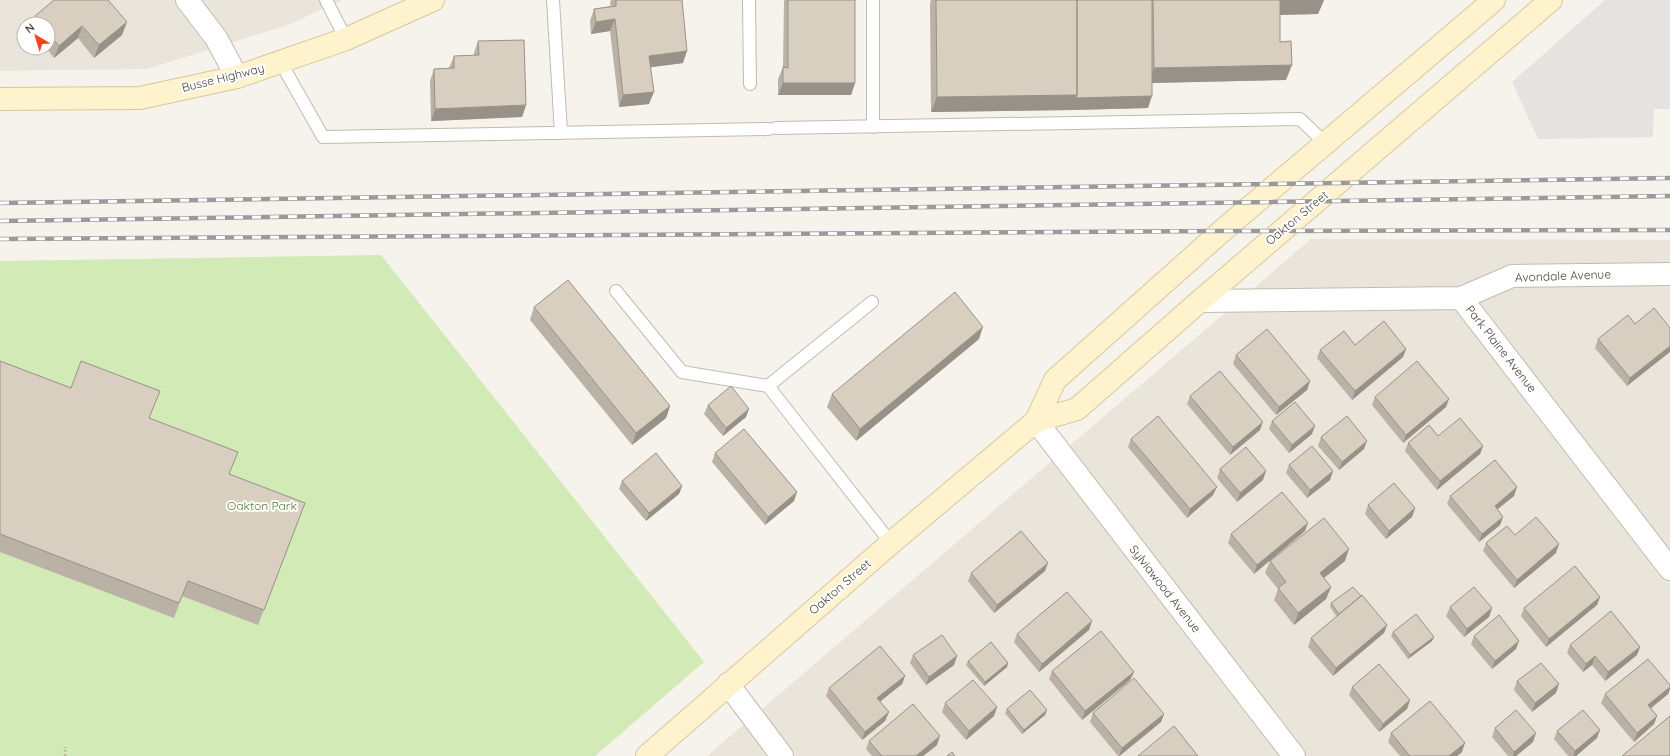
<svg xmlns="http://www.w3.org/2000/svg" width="1670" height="756" font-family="Quicksand,sans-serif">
	<rect width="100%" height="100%" fill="#f6f3ec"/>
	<!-- residential -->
	<path fill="#eae5da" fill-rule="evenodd" d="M0 0H342L288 25 147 69 0 71ZM24 24H48V48H24Z
		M1311 239 1670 240V756H707Z"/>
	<!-- green -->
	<path fill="#d2eab5" d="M381 255 704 662 595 756H0V261Z"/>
	<!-- parking -->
	<path fill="#e5e3e0" d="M1605 0H1670V109H1654L1653 137 1538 139 1512 82Z"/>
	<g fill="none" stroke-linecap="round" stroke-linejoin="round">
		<!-- service casing -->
		<g stroke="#c2bbae" stroke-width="14">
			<path id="service" d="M326 0 346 39
				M553 0 561 133
				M749 0 750 84
				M873 0V127
				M281 63 323 137 769 129
				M776 128 1300 119 1325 143
				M616 291 682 372 768 386
				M872 302 768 386 891 543"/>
		</g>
		<!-- minor casing -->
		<g stroke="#c2bbae" stroke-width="24">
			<path id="minor" d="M187 0 216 38 237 77
				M1461 298 1670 569
				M1200 301 1461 298 1512 276 1670 274
				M1036 421 1294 756
				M728 684 782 756"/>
		</g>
		<!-- secondary casing -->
		<g stroke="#d6c79b" stroke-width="24">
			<path id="secondary" d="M0 99 140 98 237 77 346 39 433 0
				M1036 421 1055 380 1222 231 1494 0
				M647 756 891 543 1036 421 1077 409 1200 301 1551 0"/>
		</g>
		<!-- path -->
		<path stroke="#c4b79f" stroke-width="2.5" stroke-dasharray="2 2" stroke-linecap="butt" d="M65 756V747"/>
		<!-- service -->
		<use href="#service" stroke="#fff" stroke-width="12"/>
		<!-- minor -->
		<use href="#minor" stroke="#fff" stroke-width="22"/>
		<!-- secondary -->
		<use href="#secondary" stroke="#fff3cd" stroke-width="22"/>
		<!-- rail casing -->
		<g stroke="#9a9a9a" stroke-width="4.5">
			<path id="rail" d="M0 203 1670 178
				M0 221 1670 196
				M0 239 1222 231 1670 230"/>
		</g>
		<!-- rail -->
		<use href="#rail" stroke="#fff" stroke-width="3" stroke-dasharray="9" stroke-linecap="butt"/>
	</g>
	<!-- wall -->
	<path fill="#bab2a6" d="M54 0 122 35 94 58 78 38 54 58 46 48H48V24H32L35 16Z
		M611 0H682L683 63 651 67 649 104 619 107 610 31 591 34 590 21 594 9 611 6 610 3Z
		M784 0H855V83L851 95H778V79L783 67Z
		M931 0H1324L1318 14 1280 15V42L1286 80 1152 83 1148 108 1072 110 931 112 930 4Z
		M478 41 526 105 522 117 431 121 430 81 434 69 449 68 454 56H474V53Z
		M534 307 670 406 666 418 632 445 530 320Z
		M1635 324 1670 328 1627 386 1595 348 1598 339Z
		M979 339 856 441 827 407 832 394Z
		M1355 345 1406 349 1403 357 1352 400 1317 358 1320 350Z
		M1236 355 1310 381 1307 390 1276 415 1233 364Z
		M0 361 150 418 229 474 299 518 258 625 182 596 174 618 0 552Z
		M1190 396 1260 430 1230 455 1187 404Z
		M1375 397 1446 407 1403 443 1372 405Z
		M708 405 746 417 723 436 704 414Z
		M1272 421 1312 434 1289 453 1269 429Z
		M1438 436 1483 446 1480 454 1437 490 1405 451 1408 443Z
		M1321 437 1364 449 1339 470 1318 446Z
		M1131 439 1213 495 1187 518 1128 447Z
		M715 453 794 501 765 525 712 462Z
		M1289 465 1333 471 1330 480 1307 498 1286 473Z
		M1220 469 1263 480 1237 502 1217 478Z
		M622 481 682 486 679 494 646 521 619 489Z
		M1450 496H1514L1497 510 1503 517 1500 525 1479 542 1447 504Z
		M1368 505 1415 508 1412 517 1386 539 1365 514Z
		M1305 531 1254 574 1228 543 1231 534Z
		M1515 535 1556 553 1514 588 1483 551 1486 543Z
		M1270 561H1345L1324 578 1331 587 1326 599 1294 625 1274 600 1278 589 1265 573Z
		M1045 571 994 613 968 581 971 573Z
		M1361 596 1387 625 1384 633 1333 676 1308 647 1311 638 1337 617 1330 607 1331 603Z
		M1600 597 1597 605 1546 647 1521 616 1524 608Z
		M1450 607 1492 608 1489 617 1464 637 1446 616Z
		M1089 630 1039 672 1014 642 1017 634Z
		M1393 632 1434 637 1432 641 1408 659 1391 636Z
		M1474 636 1516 649 1492 669 1471 644Z
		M1570 645 1640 647 1637 655 1605 681 1592 665 1583 672 1567 653Z
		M913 655 957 656 954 665 926 685 910 663Z
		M968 661 1008 663 1007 667 984 686 966 665Z
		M1052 671 1134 672 1130 680 1082 720 1049 679Z
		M905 676 902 684 880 702 889 712 885 721 862 740 826 696 829 688Z
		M1517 681 1556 693 1532 712 1514 690Z
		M1670 685V689L1668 694 1651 708 1657 716 1654 724 1634 742 1601 703 1605 694Z
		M1352 687 1410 700 1407 709 1379 732 1349 695Z
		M945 703 997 707 994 716 966 740 942 712Z
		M1007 709 1047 710 1045 715 1022 734 1005 713Z
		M1093 713 1164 714 1161 722 1120 756H1118L1090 722Z
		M1495 728 1533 742 1516 756H1508L1492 737Z
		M1557 731 1597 738 1576 756H1568L1554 739Z
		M1391 733 1462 752 1457 756H1400L1388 742Z
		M869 741 937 745 923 756H872L866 749Z"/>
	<!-- shaded-wall -->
	<path fill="#979187" d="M1280 0H1324L1318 14 1274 15Z
		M615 19 610 31 591 34 596 22Z
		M127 22 122 35 94 58 99 45Z
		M82 26 78 38 54 58 59 46Z
		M687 51 683 63 645 68 649 56Z
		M1292 65 1286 80 1149 83 1154 68Z
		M783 83H855L851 95H778Z
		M654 92 649 104 619 107 623 95Z
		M1077 95 1152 96 1148 108 1072 110 931 112 937 97Z
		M526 105 522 117 431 121 435 109Z
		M983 327 979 339 856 441 860 429Z
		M1670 346V352L1627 386 1630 378Z
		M1406 349 1403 357 1352 400 1355 391Z
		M1310 381 1307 390 1276 415 1279 407Z
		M1449 399 1446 407 1403 443 1406 435Z
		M670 406 666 418 632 445 636 433Z
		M749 409 746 417 723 436 726 428Z
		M1263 422 1260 430 1230 455 1233 447Z
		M1315 426 1312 434 1289 453 1292 445Z
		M1367 441 1364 449 1339 470 1342 462Z
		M1483 446 1480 454 1437 490 1440 481Z
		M1266 471 1263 480 1237 502 1240 493Z
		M1333 471 1330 480 1307 498 1310 490Z
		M682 486 679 494 646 521 649 513Z
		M1217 487 1213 495 1187 518 1190 509Z
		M1517 487 1514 496 1491 514 1495 506Z
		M797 492 794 501 765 525 768 517Z
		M1415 508 1412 517 1386 539 1389 531Z
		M1503 517 1500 525 1479 542 1482 534Z
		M1308 523 1305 531 1254 574 1257 565Z
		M1559 544 1556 553 1514 588 1517 580Z
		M1349 549 1345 561 1315 585 1320 573Z
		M1048 563 1045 571 994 613 997 605Z
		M1331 587 1326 599 1294 625 1298 613Z
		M1600 597 1597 605 1546 647 1549 639Z
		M1492 608 1489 617 1464 637 1467 629Z
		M1092 621 1089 630 1039 672 1042 664Z
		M1387 625 1384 633 1333 676 1336 668Z
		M1434 637 1432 641 1408 659 1410 655Z
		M1519 641 1516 649 1492 669 1495 661Z
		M1640 647 1637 655 1605 681 1608 672Z
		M957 656 954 665 926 685 929 677Z
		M1595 656 1592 665 1583 672 1586 664Z
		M1008 663 1007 667 984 686 985 682Z
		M1134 672 1130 680 1082 720 1085 711Z
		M905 676 902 684 874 706 877 698Z
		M1559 684 1556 693 1532 712 1535 703Z
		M1670 687V689L1668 694 1645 713 1648 705Z
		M1410 700 1407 709 1379 732 1383 724Z
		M997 707 994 716 966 740 969 731Z
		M1047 710 1045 715 1022 734 1024 730Z
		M889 712 885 721 862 740 865 732Z
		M1164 714 1161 722 1119 756 1122 748Z
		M1657 716 1654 724 1634 742 1637 733Z
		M1600 730 1597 738 1576 756H1573L1575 751Z
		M1536 733 1533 742 1516 756H1513L1514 752Z
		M940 736 937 745 923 756H916Z
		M1465 743 1462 752 1457 756H1449Z"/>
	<!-- building -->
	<path fill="#d8cfc1" stroke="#979187" d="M54 0H108L127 22 99 45 82 26 59 46 48 33V24H41L35 16Z
		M616 0H682L687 51 649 56 654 92 623 95 615 19 596 22 594 9 616 6Z
		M788 0H855V83H783V67L788 68Z
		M936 0H1077V95L937 97Z
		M1077 0H1152V96L1076 98 1077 95Z
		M1153 0H1287H1280V42L1291 41 1292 65 1154 68Z
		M524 40 526 105 435 109 434 69 454 68V56L479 55 478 41Z
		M568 280 670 406 636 433 534 307Z
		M955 292 983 327 860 429 832 394Z
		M1654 308 1670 328V346L1630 378 1598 339 1628 315 1635 324Z
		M1384 321 1406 349 1355 391 1320 350 1344 331 1355 345Z
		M1267 329 1310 381 1279 407 1236 355Z
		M0 361 71 388 81 361 160 391 149 418 238 452 229 474 305 503 264 610 188 581 179 603 0 534Z
		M1417 361 1449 399 1406 435 1375 397Z
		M1220 371 1263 422 1233 447 1190 396Z
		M731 386 749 409 726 428 708 405Z
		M1295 402 1315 426 1292 445 1272 421Z
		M1158 416 1217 487 1190 509 1131 439Z
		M1347 416 1367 441 1342 462 1321 437Z
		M1460 418 1483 446 1440 481 1408 443 1429 425 1438 436Z
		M744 429 797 492 768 517 715 453Z
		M1312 446 1333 471 1310 490 1289 465Z
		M1246 447 1266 471 1240 493 1220 469Z
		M656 453 682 486 649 513 622 481Z
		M1495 460 1517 487 1495 506 1503 517 1482 534 1450 496Z
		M1394 483 1415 508 1389 531 1368 505Z
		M1282 492 1308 523 1257 565 1231 534Z
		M1536 517 1559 544 1517 580 1486 543 1507 526 1515 535Z
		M1324 518 1349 549 1320 573 1331 587 1298 613 1278 588 1286 582 1270 561Z
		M1021 531 1048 563 997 605 971 573Z
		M1575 566 1600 597 1549 639 1524 608Z
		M1353 587 1361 596 1339 614 1331 603Z
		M1474 587 1492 608 1467 629 1450 607Z
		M1067 592 1092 621 1042 664 1017 634Z
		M1362 595 1387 625 1336 668 1311 638Z
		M1611 611 1640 647 1608 672 1595 656 1586 664 1570 645Z
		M1416 614 1434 637 1410 655 1393 632Z
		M1499 615 1519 641 1495 661 1474 636Z
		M1101 631 1134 672 1085 711 1052 671Z
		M942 635 957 656 929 677 913 655Z
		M991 642 1008 663 985 682 968 661Z
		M880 646 905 676 877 698 889 712 865 732 829 688Z
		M1648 659 1670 685V687L1648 705 1657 716 1637 733 1605 694Z
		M1541 663 1559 684 1535 703 1517 681Z
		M1379 664 1410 700 1383 724 1352 687Z
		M1134 678 1164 714 1122 748 1093 713Z
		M973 680 997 707 969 731 945 703Z
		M1030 690 1047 710 1024 730 1007 709Z
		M1430 701 1465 743 1449 756H1410L1391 733Z
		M913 704 940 736 916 756H882L869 741Z
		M1516 710 1536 733 1514 752 1495 728Z
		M1583 710 1600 730 1575 751 1557 731Z
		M1670 716V756H1622Z
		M1174 726 1198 756H1138Z
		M952 752 955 756H947Z"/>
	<g text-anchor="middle" stroke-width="4" stroke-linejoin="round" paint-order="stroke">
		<!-- street labels -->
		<g font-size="12" fill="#4b4439" stroke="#fff">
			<text transform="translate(223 78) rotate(-14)" y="4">Busse Highway</text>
			<text transform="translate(1297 218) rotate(-40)" y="4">Oakton Street</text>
			<text transform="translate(1563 276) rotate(-2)" y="4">Avondale Avenue</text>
			<text transform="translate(1501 349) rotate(52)" y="4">Park Plaine Avenue</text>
			<text transform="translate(840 587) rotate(-41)" y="4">Oakton Street</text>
			<text transform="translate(1165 589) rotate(52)" y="4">Sylviawood Avenue</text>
		</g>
		<!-- park labels -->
		<g font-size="12" fill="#4a7f2a" stroke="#fff">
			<text x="262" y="510">Oakton Park</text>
		</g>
	</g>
	<!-- north arrow -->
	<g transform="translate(36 36) rotate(322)"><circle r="19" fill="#ffffff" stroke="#b7b4b0"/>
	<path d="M0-3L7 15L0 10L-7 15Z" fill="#fc3f1d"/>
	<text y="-6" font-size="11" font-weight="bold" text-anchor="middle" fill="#4b4439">N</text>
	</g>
</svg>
